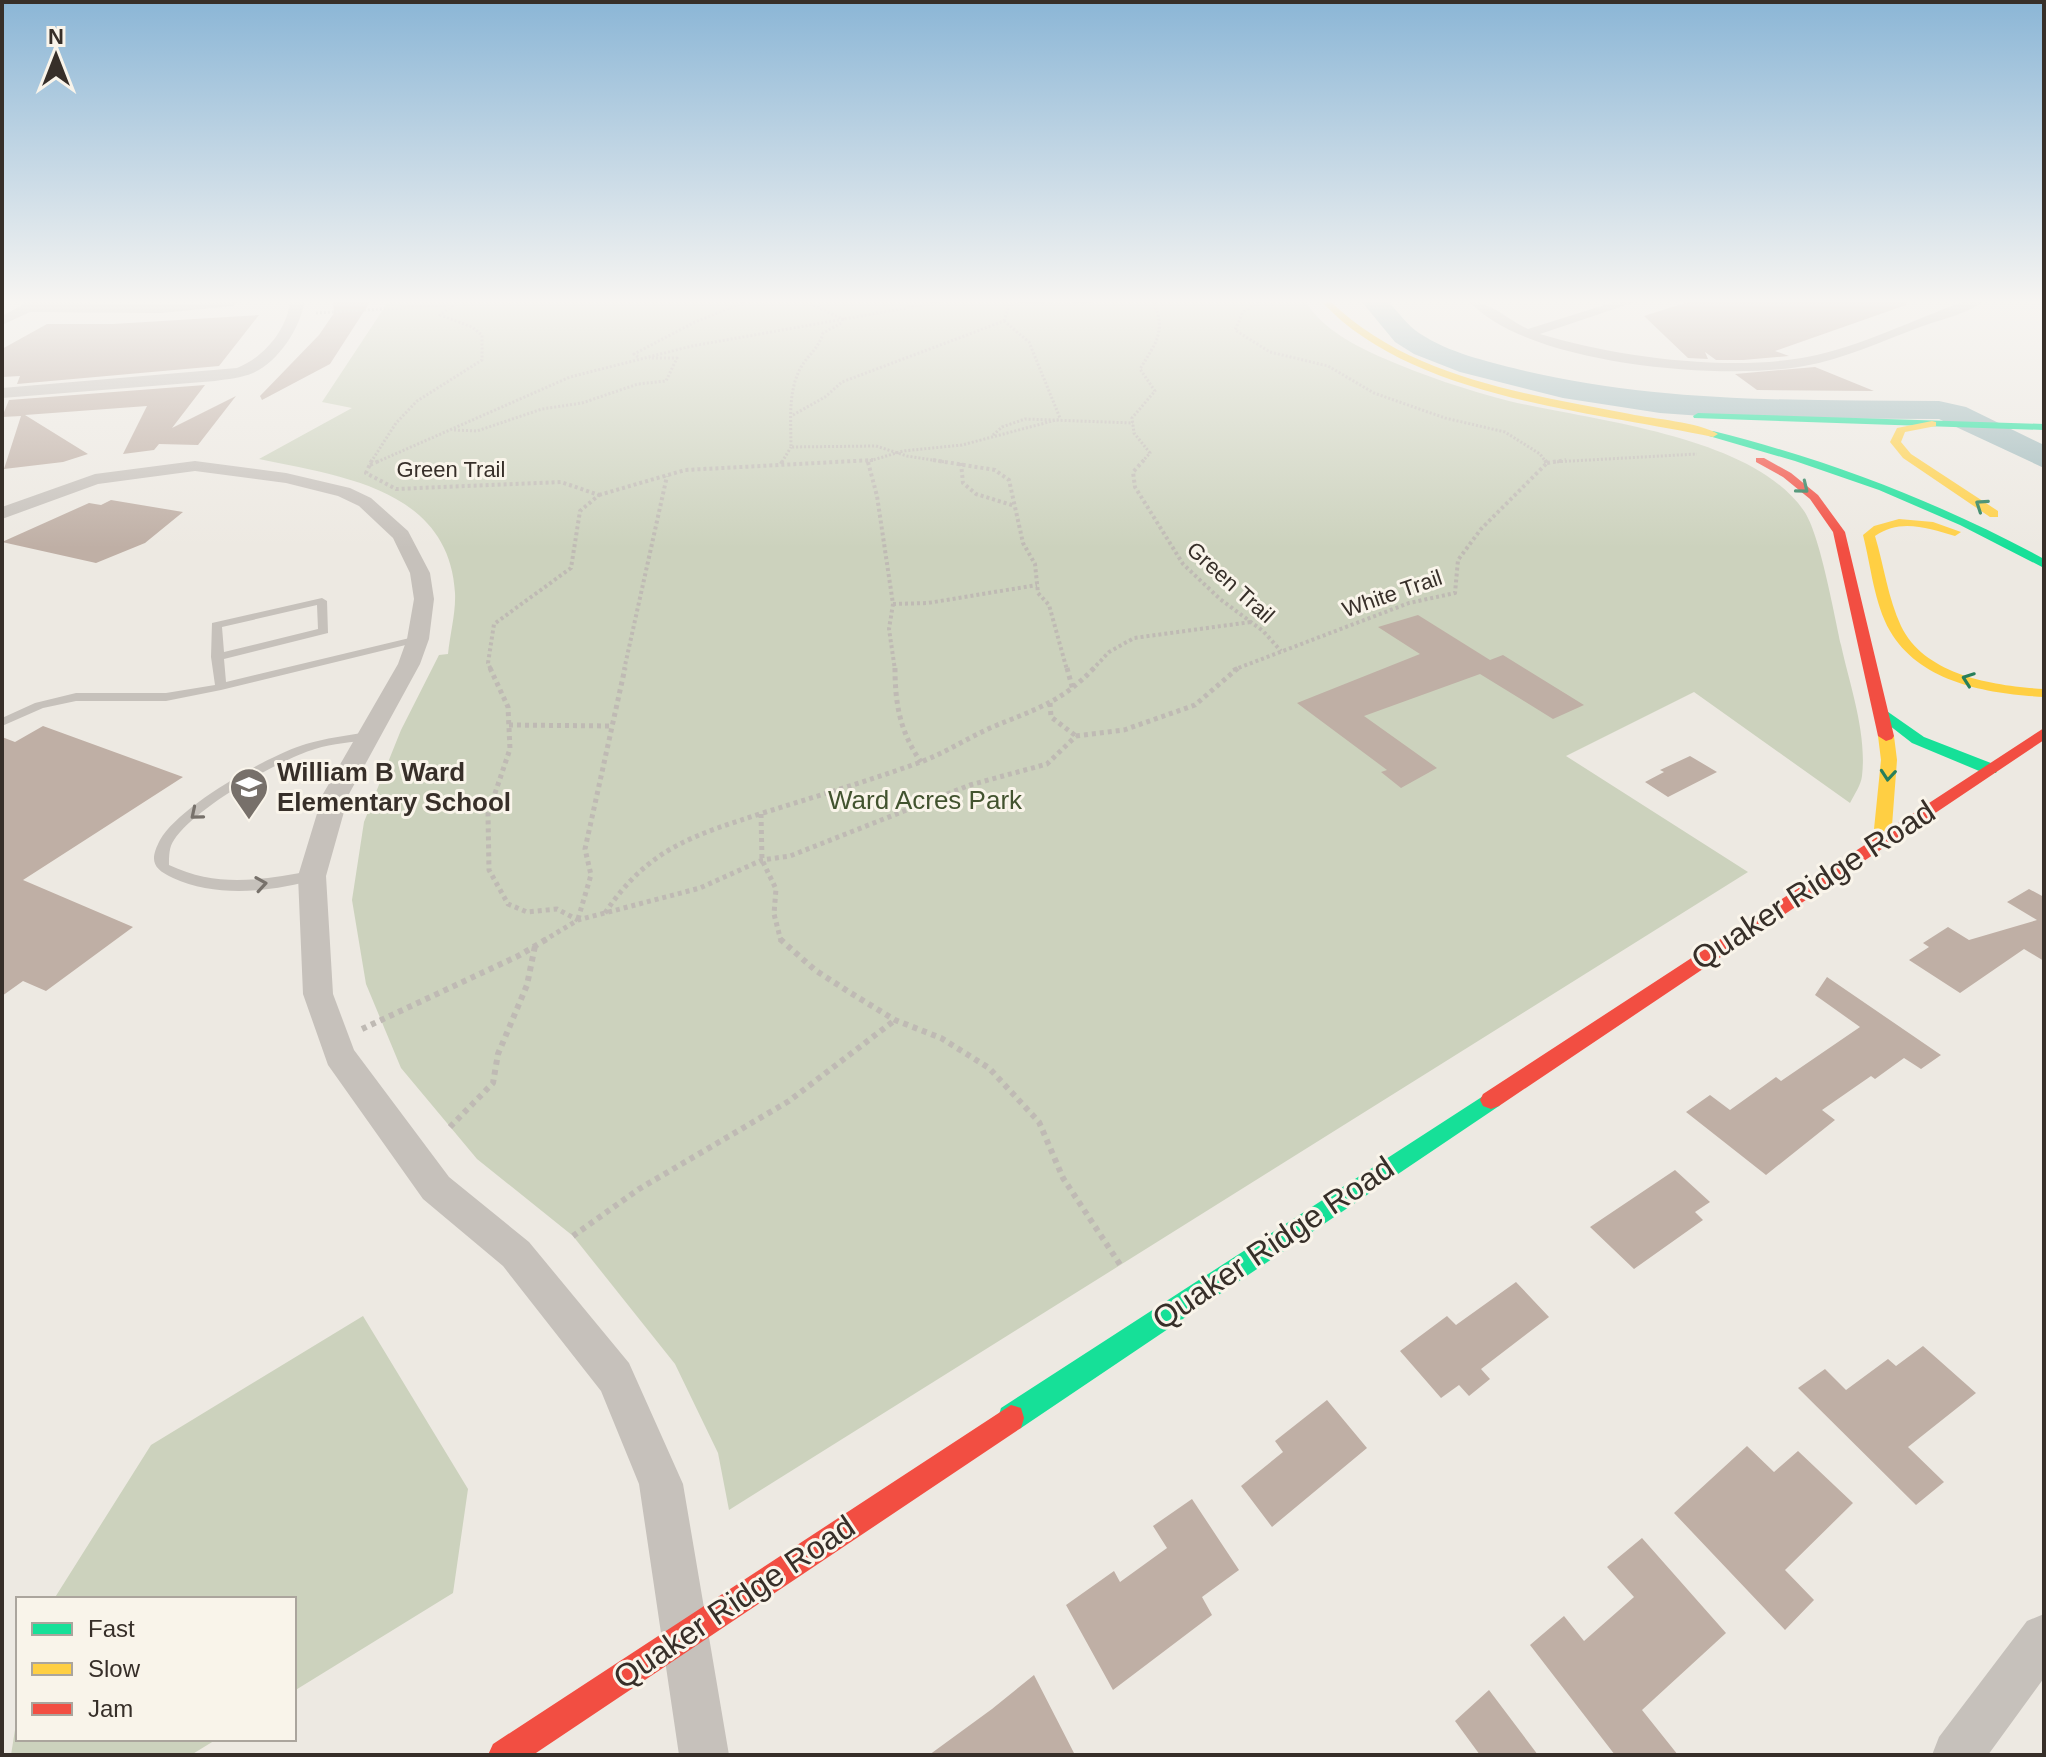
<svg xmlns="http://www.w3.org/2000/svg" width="2046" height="1757" font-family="Arial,sans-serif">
	<rect width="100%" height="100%" fill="#ede9e2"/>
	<!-- green -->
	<path fill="#ccd2bd" d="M388 302H1306C1322 329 1356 346 1383 358 1424 376 1467 390 1509 401 1593 421 1752 435 1804 511 1820 534 1834 614 1841 645 1850 686 1867 733 1862 776 1861 785 1854 795 1850 803L1694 692 1566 756 1748 872 729 1510 718 1453 675 1364 573 1236 477 1159 401 1068 366 984 352 900 364 822 401 730 439 655 448 654C450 634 456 612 455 593 449 488 339 476 259 459L352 408 322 402Z
		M363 1316 468 1489 453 1593 294 1691V1599H54L151 1445Z
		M18 1711V1739H217L191 1755H11Z"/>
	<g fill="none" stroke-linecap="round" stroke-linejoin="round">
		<!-- river -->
		<path fill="#a0babc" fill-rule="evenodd" d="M1362 302H1389C1398 312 1407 325 1419 333 1449 353 1486 361 1521 370 1659 403 1798 400 1939 401L1966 407 2044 445V468L1939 419 1730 418 1660 413 1563 398 1460 372 1414 354 1395 342Z"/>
	</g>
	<!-- building -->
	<path fill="#bfafa5" d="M333 302H370L330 364 262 400 260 396 319 335 334 313Z
		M1688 302H1906V305L1775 351 1789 356 1743 360H1716L1705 352 1708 359 1688 358 1644 316Z
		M259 315 219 366 17 384 20 376 2 377V349L47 324H113Z
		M1815 367 1874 391 1757 390 1735 374Z
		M205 385 172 428 236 396 198 445 159 444 154 450 123 454 147 406 25 415 88 454 63 462 4 469 21 416 2 417 9 400Z
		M111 500 183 512 145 543 96 563 2 542 89 503 101 505Z
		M1418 615 1490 660 1503 655 1584 705 1553 719 1480 674 1364 716 1437 768 1401 788 1381 772 1387 770 1297 703 1420 654 1378 627Z
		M43 726 183 777 23 880 133 927 46 991 23 981 2 996V737L15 742Z
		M1690 756 1717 772 1668 797 1645 782 1664 772 1660 770Z
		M2029 889 2044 897V961L2024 949 1960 993 1909 960 1929 947 1923 943 1948 927 1969 940 2037 920 2007 902Z
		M1827 977 1941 1055 1921 1069 1904 1058 1875 1079 1871 1076 1822 1110 1835 1120 1766 1175 1686 1112 1710 1095 1730 1110 1776 1077 1781 1081 1860 1027 1815 995Z
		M1675 1170 1710 1202 1695 1212 1703 1220 1634 1269 1590 1227Z
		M1516 1282 1549 1317 1481 1369 1490 1379 1469 1396 1459 1385 1441 1398 1400 1351 1447 1316 1456 1325Z
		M1923 1346 1976 1393 1908 1447 1944 1482 1916 1505 1798 1388 1825 1369 1846 1390 1888 1359 1896 1366Z
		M1327 1400 1367 1448 1272 1527 1241 1486 1283 1452 1275 1441Z
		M1747 1446 1774 1472 1798 1451 1853 1503 1785 1570 1814 1600 1785 1630 1674 1513Z
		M1192 1499 1239 1570 1202 1597 1212 1615 1113 1690 1066 1605 1114 1571 1120 1582 1167 1548 1153 1526Z
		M1642 1538 1726 1633 1642 1710 1678 1755H1615L1530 1645 1564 1616 1584 1641 1634 1597 1607 1567Z
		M1034 1675 1075 1755H929L992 1709Z
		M1489 1690 1538 1755H1480L1455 1721Z"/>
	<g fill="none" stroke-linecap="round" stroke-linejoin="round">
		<!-- path-far3 -->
		<path stroke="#bfbab4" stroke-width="3" stroke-dasharray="2 2" stroke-linecap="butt" d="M806 302 845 320
			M1014 302 1064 305 1094 302
			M1259 302 1243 312 1235 330 1270 352 1328 366 1374 393 1445 418 1505 432 1540 454 1546 462
			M316 313 449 305
			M1004 321 1029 342 1060 418
			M1004 321 1010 302
			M841 323 823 333C819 349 806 356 799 371 788 394 791 422 791 447L876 446 907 456 945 462
			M638 357 634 354 695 322 745 302
			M793 415 825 397 842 382 1004 321
			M454 430 477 431 542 409 582 403 638 384 666 381 677 358H649
			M993 435 1002 427 1025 419 1133 423
			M371 462 396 423 417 401 482 360V335L472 327 440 315 458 302
			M377 462 570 377 692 346 940 302
			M782 462 791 447
			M866 462 903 451 962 445 1060 419
			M1142 462 1150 453 1134 433 1132 418 1155 391 1140 369C1156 342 1166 333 1154 302
			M1553 462 1697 454"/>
		<!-- path-far2 -->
		<path stroke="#bfbab4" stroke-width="4" stroke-dasharray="3 3" stroke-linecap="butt" d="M372 460 366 473 396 489 561 482 599 495 580 511 571 568 494 624 488 663 491 670
			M933 460 995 470 1009 480 1023 543 1035 564 1038 593 1049 605 1067 670
			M1144 460 1133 472 1135 487 1183 564 1220 599 1263 631 1281 651
			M1545 460 1547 463
			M868 462 877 496 893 604 889 629 895 670
			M961 463 963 483 976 494 1015 506
			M1547 463 1566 460
			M781 464 783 460
			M370 465 381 460
			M599 495 685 470 873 460
			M893 604 928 603 1037 585
			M624 670 667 476
			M1092 670 1109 652 1134 638 1251 622
			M1233 670 1409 603 1455 593 1458 560 1481 529 1547 463"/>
		<!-- path-far1 -->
		<path stroke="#bfbab4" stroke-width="5" stroke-dasharray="4 4" stroke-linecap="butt" d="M490 668 508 707 510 749 488 814 489 870 508 904 527 912 557 909 578 920
			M895 668C895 704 900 732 921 762
			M1067 668 1073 690
			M1050 703 1051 717 1076 736
			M509 725 613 726
			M1076 736 1124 730 1195 705 1238 668
			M761 814 762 860 776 889 774 914 781 941
			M605 913C649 847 695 835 766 812 817 796 868 781 918 763 943 754 966 739 990 728 1033 710 1061 703 1094 668
			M578 919 591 875 585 849 625 668
			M543 941 578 920 700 888 762 860 790 856 970 785 1047 764 1076 736"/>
		<!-- path -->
		<path stroke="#bfbab4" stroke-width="6" stroke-dasharray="5 5" stroke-linecap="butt" d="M780 939 815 970 849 992 895 1020 941 1038 989 1068 1039 1122 1063 1178 1121 1266
			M362 1029 518 956 547 939
			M450 1127 493 1083 498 1054 527 985 535 946
			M573 1236 639 1189 789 1101 895 1020"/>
		<!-- lane -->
		<path fill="#c6c1bb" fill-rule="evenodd" d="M322 598 327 601 328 633 224 659 226 682 418 636 423 639 422 641 221 690 166 701H76L43 708 2 726V718L35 703 76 693H166L215 685 211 657 212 623ZM317 605 318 629 224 652 222 627Z
			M366 732 372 736 370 739C352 743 333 743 315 749 278 760 195 808 174 840 169 847 169 856 169 865 218 888 260 880 312 871L317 873 319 876 317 879C271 892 217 898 173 878 153 869 149 861 160 840 179 806 269 755 306 744 326 738 346 736 366 732Z"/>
		<!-- street -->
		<path fill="#c6c1bb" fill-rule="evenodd" d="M28 302 161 305 239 302 233 306 161 313 30 312 2 325V316Z
			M290 302H304C301 328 277 363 253 373 241 378 228 379 215 381L2 398V388L237 368C263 358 287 330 290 302Z
			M1470 302C1491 302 1508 320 1528 329L1614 302H1635L1540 334C1615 357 1729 372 1807 357 1860 347 1912 320 1963 302H1982C1967 314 1939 320 1920 327 1882 341 1844 359 1804 366 1724 381 1527 365 1470 302Z
			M195 461 286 473 350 488 371 498 408 531 430 573 434 599 429 639 420 664 349 794 326 876 333 994 354 1050 449 1177 529 1242 629 1363 683 1484 729 1755H679L639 1484 601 1391 503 1266 423 1199 328 1065 303 994 298 876 323 794 398 664 407 639 414 599 410 573 393 538 359 506 338 496 286 483 195 471 98 484 2 519V507L95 474Z
			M2044 1614V1678L1988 1755H1932L1939 1737 2027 1621Z"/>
		<!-- fast -->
		<path fill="#16e098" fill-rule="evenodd" d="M1698 413 2044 424V430L1694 418 1693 416Z
			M1713 431C1829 460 1939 502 2044 559V568L1960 525 1879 490 1795 461 1709 436V432Z
			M1881 707 1924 737 1996 765 1998 769 1996 773H1984L1912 743 1876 715 1873 712Z
			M1491 1091 1499 1094 1502 1100 1499 1106 1021 1428 1011 1431 1001 1428 998 1418 1001 1408Z"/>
		<!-- slow -->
		<path fill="#ffcf43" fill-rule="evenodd" d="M1322 302H1331C1410 378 1526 394 1630 414 1653 419 1699 422 1718 434L1713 437C1590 411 1411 398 1322 302Z
			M1932 421 1936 422V426L1905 432 1901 442 1911 454 1998 511V517H1990L1903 458 1890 442 1897 428Z
			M1899 519 1933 522 1961 532 1955 536C1928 528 1900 518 1875 536 1884 566 1888 598 1901 626 1925 676 1995 686 2044 689V697C1989 694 1920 683 1890 631 1874 603 1871 566 1863 535L1874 526Z
			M1886 731 1894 736 1897 760 1891 839 1882 845 1873 839 1881 760 1878 736Z"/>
		<!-- jam -->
		<path fill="#f24e42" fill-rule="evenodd" d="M1756 458H1764L1791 473 1818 495 1845 532 1894 736 1892 739 1886 741 1878 736 1833 532 1810 499 1783 477 1756 462Z
			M2044 728V740L1499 1106 1491 1109 1483 1106 1480 1100 1483 1094Z
			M1011 1405 1021 1408 1024 1418 1021 1428 533 1755H488L493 1744Z"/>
	</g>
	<!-- one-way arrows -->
	<defs><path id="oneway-chevron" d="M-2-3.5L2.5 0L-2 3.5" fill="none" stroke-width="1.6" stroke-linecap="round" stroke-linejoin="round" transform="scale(2)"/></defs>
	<g stroke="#287f5b">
		<use href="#oneway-chevron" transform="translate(1803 488) rotate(39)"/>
		<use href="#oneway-chevron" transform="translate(1981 505) rotate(-146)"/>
		<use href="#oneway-chevron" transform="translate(1968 679) rotate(-160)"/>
		<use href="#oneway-chevron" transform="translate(1888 775) rotate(95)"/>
	</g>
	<g stroke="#77716b">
		<use href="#oneway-chevron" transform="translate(196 814) rotate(140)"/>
		<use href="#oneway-chevron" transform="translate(261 884) rotate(-9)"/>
	</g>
	<!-- sky -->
	<linearGradient id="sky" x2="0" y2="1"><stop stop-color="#8bb6d6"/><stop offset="0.55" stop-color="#f7f5f2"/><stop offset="1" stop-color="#f7f5f2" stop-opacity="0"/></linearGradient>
	<rect width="2046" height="548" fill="url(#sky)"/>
	<!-- icons -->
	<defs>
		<g id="school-pin" transform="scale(2)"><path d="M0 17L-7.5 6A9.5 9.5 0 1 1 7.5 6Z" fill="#77706a" stroke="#f9f4ea"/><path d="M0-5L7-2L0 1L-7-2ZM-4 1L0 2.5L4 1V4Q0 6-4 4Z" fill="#fff"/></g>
	</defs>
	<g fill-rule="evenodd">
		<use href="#school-pin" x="249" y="787"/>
	</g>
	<g text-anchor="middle" stroke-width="6" stroke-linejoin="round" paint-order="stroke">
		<!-- far-street labels -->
		<g font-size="22" fill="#372f29" stroke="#f9f4ea">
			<text x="451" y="477">Green Trail</text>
			<text transform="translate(1231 582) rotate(42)" y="8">Green Trail</text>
			<text transform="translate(1392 593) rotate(-19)" y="8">White Trail</text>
		</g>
		<!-- poi labels -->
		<g font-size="26" font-weight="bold" fill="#372f29" stroke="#f9f4ea" text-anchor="start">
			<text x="277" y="781">William B Ward<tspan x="277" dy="30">Elementary School</tspan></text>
		</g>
		<!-- park labels -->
		<g font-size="26" fill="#42532f" stroke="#f9f4ea">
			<text x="925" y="809">Ward Acres Park</text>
		</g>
		<!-- near-street labels -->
		<g font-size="32" fill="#372f29" stroke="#f9f4ea">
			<text transform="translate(1813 885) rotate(-33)" y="11">Quaker Ridge Road</text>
			<text transform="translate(1273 1243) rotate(-34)" y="11">Quaker Ridge Road</text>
			<text transform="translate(734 1602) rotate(-34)" y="11">Quaker Ridge Road</text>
		</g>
	</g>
	<!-- border -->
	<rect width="2046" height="1757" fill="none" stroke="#372f29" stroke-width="8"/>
	<!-- legend -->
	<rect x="16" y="1597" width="280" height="144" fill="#f9f4ea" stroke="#aba59d" stroke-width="2"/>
	<rect x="32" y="1623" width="40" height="12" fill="#16e098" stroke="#aba59d" stroke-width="2"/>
	<text x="88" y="1637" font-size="24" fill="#372f29">Fast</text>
	<rect x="32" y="1663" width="40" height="12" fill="#ffcf43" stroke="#aba59d" stroke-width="2"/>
	<text x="88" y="1677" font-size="24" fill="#372f29">Slow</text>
	<rect x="32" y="1703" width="40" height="12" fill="#f24e42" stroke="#aba59d" stroke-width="2"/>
	<text x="88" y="1717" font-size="24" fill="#372f29">Jam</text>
	<!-- north arrow -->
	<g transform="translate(56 56)" stroke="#f9f4ea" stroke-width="6" paint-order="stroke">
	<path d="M0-6L14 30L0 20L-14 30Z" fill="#372f29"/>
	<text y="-12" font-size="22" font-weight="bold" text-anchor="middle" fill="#372f29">N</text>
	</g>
</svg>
